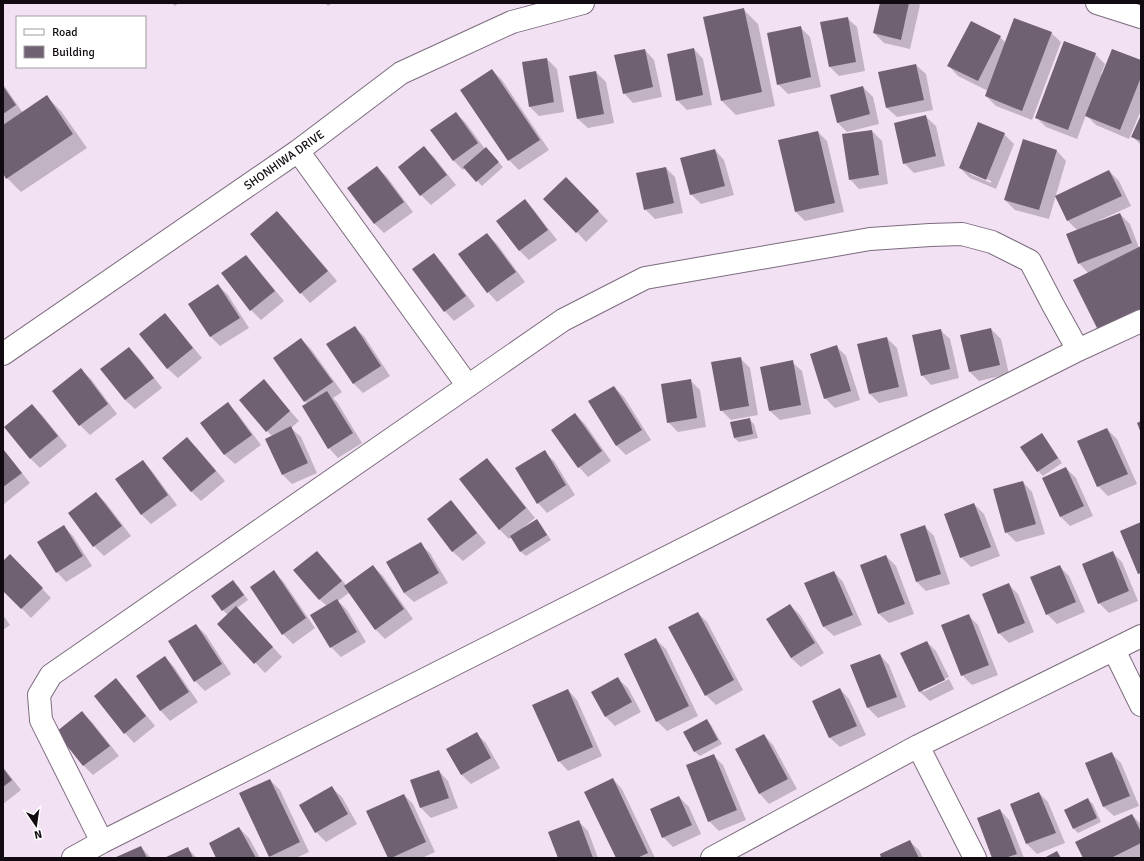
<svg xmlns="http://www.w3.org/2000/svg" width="1144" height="861" font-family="Signika,sans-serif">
	<rect width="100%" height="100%" fill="#f2e0f3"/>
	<!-- shadow -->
	<path fill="#0003" fill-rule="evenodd" d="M172 3H179L175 6Z
		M325 3H333L328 6Z
		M881 3H918L920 5 910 49 884 43 874 33Z
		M743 9 758 24 775 106 736 115 722 101Z
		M847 18 857 27 865 71 839 76 830 67Z
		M801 28 810 37 821 87 788 94 778 84Z
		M1051 33 1061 42 1032 120 996 106 986 96 988 91 958 76 949 66 1000 37 1006 43Z
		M694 49 703 59 712 105 687 110 677 100Z
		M645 50 654 60 662 97 633 103 624 93Z
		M1095 54 1105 64 1101 74H1103L1141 61V110L1129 139 1096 125 1086 115 1077 139 1046 127 1037 118Z
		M547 59 557 69 564 112 539 116 529 106Z
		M916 65 926 74 933 110 897 117 887 108Z
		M492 70 502 80 549 150 519 170 509 160 461 90Z
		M596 72 606 82 614 123 588 128 578 119Z
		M3 84 23 113 47 97 61 111 87 148 21 192 7 178 3 172Z
		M863 87 873 97 879 124 847 132 837 122Z
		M456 113 466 123 485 149 490 153 503 167 482 186 465 168 463 170 453 160Z
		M926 117 936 126 945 166 914 173 904 163Z
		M1141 117V145L1132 136Z
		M872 131 882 141 888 184 859 189 850 179Z
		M818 132 827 141 844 212 805 221 796 212Z
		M1004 134 1014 144 996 189 970 178 960 168ZM970 172 991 181V183L970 174Z
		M1023 141 1057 151 1066 161 1049 219 1015 210 1005 200Z
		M424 148 434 157 456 185 431 205 421 195Z
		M715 150 724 160 734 195 701 204 691 194Z
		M377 167 387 177 413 212 384 233 374 223Z
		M666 168 675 177 683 213 655 219 645 209Z
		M1109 171 1119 181 1131 206 1100 220 1101 222 1120 214 1130 224 1139 248 1141 247V332L1114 346 1100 331 1088 273 1079 263 1078 231 1068 221 1056 196Z
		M576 188 608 221 586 242 577 232Z
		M525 200 534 210 557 240 529 260 520 251 498 221Z
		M277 212 287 222 337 281 310 303 301 293Z
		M487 234 497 244 525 282 497 302 488 292Z
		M434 254 443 264 475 306 454 321 445 311Z
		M246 256 255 266 284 301 261 320 251 310Z
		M218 285 228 295 249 328 220 346 210 336Z
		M165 315 174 324 202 358 178 378 168 369 140 335Z
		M354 327 364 336 390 376 363 393 353 383Z
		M991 329 1001 339 1009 374 979 381 970 372Z
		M940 330 950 339 959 378 931 385 922 375Z
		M887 338 897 348 908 396 879 403 869 393Z
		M301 339 311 349 342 392 333 398 337 402 362 443 338 458 329 448 307 404 274 358Z
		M837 347 846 356 860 400 835 408 825 398Z
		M129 348 139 358 162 388 135 409 125 400 101 369Z
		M740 358 750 368 758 415 731 420 721 410Z
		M792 362 802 371 811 414 780 420 770 411Z
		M81 370 91 379 117 414 90 435 80 425 53 391Z
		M690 380 700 390 706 427 678 432 668 422Z
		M264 381 299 421 291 428 301 437 317 473 292 484 282 474 272 436 267 431Z
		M614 387 624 397 651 440 626 455 616 445Z
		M227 404 237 413 261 445 235 464 225 455 201 423Z
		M32 405 42 415 67 446 40 468 30 458Z
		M575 414 585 424 611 461 588 477 579 467Z
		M749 419 754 424 758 438 739 442 734 438Z
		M1107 429 1117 439 1137 484 1108 496 1098 486Z
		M1041 434 1046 439 1062 463 1043 476 1038 471Z
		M187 439 197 448 225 481 201 501 192 492 163 458Z
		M3 449 30 483 4 504 3 503Z
		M544 452 554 461 575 495 547 513 538 503Z
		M487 459 496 469 535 518 524 527 525 528 537 521 541 525 551 540 526 556 521 552 512 537 509 539 499 529Z
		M143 461 152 471 177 505 151 524 141 514Z
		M1066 468 1076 478 1093 516 1070 526 1060 516Z
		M1023 482 1032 492 1045 534 1016 542 1006 532Z
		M96 493 106 503 131 536 104 556 94 546Z
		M451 502 460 511 486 543 463 561 453 552 428 519Z
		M974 504 984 514 1000 556 971 567 961 557Z
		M64 527 73 536 92 566 66 582 57 572Z
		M925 527 934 536 950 584 926 591 917 582Z
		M420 544 430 553 448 583 414 602 404 593 387 563Z
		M317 552 327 562 346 585 373 566 383 576 413 619 385 639 375 629 350 592 338 601 347 610 366 642 341 657 331 647 327 606 319 599Z
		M1112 552 1122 562 1138 601 1109 613 1099 603Z
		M10 555 51 598 31 618 3 589V562Z
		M886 556 896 566 914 614 889 623 879 614 861 566Z
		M1059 566 1069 576 1085 612 1057 624 1047 614Z
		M273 571 283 581 315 628 293 644 283 634Z
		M834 572 843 582 862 625 834 636 824 627 806 584Z
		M1008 584 1018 594 1034 632 1009 643 999 633Z
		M238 586 248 600 237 608 282 657 265 673 219 624 228 615 223 610Z
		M790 605 800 615 824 653 801 667 791 658Z
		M698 613 707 622 743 690 716 705 706 695Z
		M3 615 10 625 3 630Z
		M968 615 978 625 998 675 972 685 962 675Z
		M196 625 206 635 231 674 205 691 195 681Z
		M656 640 666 649 698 716 667 731 657 721Z
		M927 642 936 651 949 677 923 690V692L949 679 954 689 930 701 920 692 902 653Z
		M880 655 889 665 906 707 878 718 868 708 852 666Z
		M165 657 174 667 198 702 170 721 161 711 137 676Z
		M618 679 628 688 641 712 615 726 606 717 593 692Z
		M116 680 125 689 155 726 134 743 125 733Z
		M840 689 849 699 866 735 840 747 830 738 813 702Z
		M568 690 577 700 602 756 568 771 559 761Z
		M82 713 92 722 119 756 93 775 84 766 57 732Z
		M707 720 711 725 722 744 700 756 695 752 684 732Z
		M476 733 486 743 500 768 471 784 461 774Z
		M764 735 773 745 797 789 769 804 760 794 737 749Z
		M1111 753 1121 763 1139 806 1114 816 1104 807 1086 764Z
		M713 755 723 765 746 820 719 831 709 821Z
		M3 767 21 790 3 804Z
		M439 771 448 781 458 808 431 818 421 808 411 781Z
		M613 779 622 789 655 858H617Z
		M270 780 280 790 309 852 296 858H272L270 856Z
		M332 788 342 797 357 824 326 842 316 832Z
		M1039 793 1048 802 1065 843 1037 854 1027 844 1011 804Z
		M404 795 413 804 435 852 422 858H389Z
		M679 797 689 807 701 834 673 847 663 837Z
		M1088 800 1093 804 1101 822 1078 833 1074 829 1065 811Z
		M1000 810 1009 820 1024 858H993Z
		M1132 815 1141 824V858H1084Z
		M578 821 588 831 598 858H559Z
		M239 828 249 838 260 858H218Z
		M909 841 919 850 923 858H883Z
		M141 847 151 858H116Z
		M187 848 197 858H167Z"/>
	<!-- building -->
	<path fill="#706172" d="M880 3H909L901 40 873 33Z
		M744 8 762 92 721 101 703 17Z
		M848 17 856 62 829 67 820 22Z
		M1014 18 1052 32 1022 111 985 96Z
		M971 21 1001 36 978 81 947 66Z
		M801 26 811 77 777 85 767 33Z
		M1064 41 1096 53 1068 130 1035 118Z
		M694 48 703 95 676 101 667 54Z
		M645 49 653 87 623 94 614 55Z
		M1112 49 1141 60V77L1120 130 1085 116Z
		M547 58 554 102 529 107 522 62Z
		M916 64 924 100 886 108 878 72Z
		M492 69 540 140 508 161 460 90Z
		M596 71 604 114 577 119 569 76Z
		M3 86 16 105 3 114Z
		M863 86 870 114 837 123 830 95Z
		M47 95 73 134 6 179 3 173V125Z
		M456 112 478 143 453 161 430 130Z
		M926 115 936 156 903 164 894 123Z
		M1141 115V141L1131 137Z
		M978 122 1005 133 986 180 959 168Z
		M872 130 879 175 849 180 842 134Z
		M818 131 835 203 795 212 778 140Z
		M1023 139 1057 150 1039 210 1004 200Z
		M424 146 447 175 420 196 398 167Z
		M486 147 499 162 476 182 463 167Z
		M715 149 725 186 690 195 680 158Z
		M377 166 404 202 374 224 347 188Z
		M666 167 674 203 644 210 636 173Z
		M1109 170 1122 196 1067 221 1055 196Z
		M566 177 599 211 576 233 543 199Z
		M525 199 548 230 519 251 496 221Z
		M277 211 328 271 300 294 250 234Z
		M1120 213 1132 243 1078 264 1066 234Z
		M487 233 516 272 487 293 458 254Z
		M1141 246V311L1099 332 1073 280Z
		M434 253 466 296 444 312 412 269Z
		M246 255 275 291 250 311 221 273Z
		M218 284 240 318 210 337 188 304Z
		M165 313 193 348 167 369 139 334Z
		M355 326 381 366 353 384 326 344Z
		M991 328 1000 365 969 372 960 335Z
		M941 329 950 369 921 376 912 335Z
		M887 337 899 387 869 394 857 344Z
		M301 338 333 382 304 402 273 358Z
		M837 345 851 391 824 399 810 354Z
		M129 347 154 378 125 400 100 369Z
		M741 357 749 406 720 411 711 362Z
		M793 360 801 405 769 411 760 367Z
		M81 368 108 404 79 426 52 391Z
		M264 379 290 411 266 432 239 400Z
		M691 379 697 418 667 423 661 384Z
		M614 386 642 430 616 446 588 401Z
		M327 391 353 433 328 449 302 406Z
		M228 402 252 435 224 455 200 423Z
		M32 404 58 436 30 459 4 427Z
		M575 413 602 451 578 468 551 430Z
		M750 418 753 434 734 438 730 422Z
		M1141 421V433L1137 423Z
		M291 426 308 463 282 475 265 439Z
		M1107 428 1128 474 1097 487 1077 441Z
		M1042 433 1058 458 1037 472 1020 447Z
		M187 437 216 471 191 492 162 458Z
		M3 449 22 473 3 487Z
		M545 450 566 485 537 504 515 468Z
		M487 458 526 508 499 530 459 479Z
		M143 460 168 495 141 515 115 479Z
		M1066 467 1084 506 1060 517 1042 478Z
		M1023 481 1036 524 1005 533 993 489Z
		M96 492 122 526 93 547 68 513Z
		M451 500 477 533 452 552 427 519Z
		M974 503 991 547 960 558 944 514Z
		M537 519 547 535 520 552 510 536Z
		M1141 522V573L1138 574 1120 531Z
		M64 525 83 556 56 573 37 542Z
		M925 525 941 574 916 582 900 534Z
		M421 542 439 573 404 593 386 562Z
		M317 551 342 581 319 600 293 570Z
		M1113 551 1129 591 1098 604 1082 564Z
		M10 554 43 588 21 609 3 591V561Z
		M886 555 905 604 878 614 860 565Z
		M373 565 404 609 375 630 344 586Z
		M1060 565 1076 602 1046 615 1030 577Z
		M274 570 306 618 282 635 250 587Z
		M834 571 853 615 823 627 804 583Z
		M233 580 244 595 222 611 211 596Z
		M1009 583 1025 623 998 634 982 594Z
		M337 599 357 632 330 648 310 615Z
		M790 604 815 643 791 658 766 619Z
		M236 606 273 647 254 664 217 624Z
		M698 612 734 680 705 696 668 627Z
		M969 614 989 665 961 676 941 625Z
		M196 624 222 664 194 682 168 641Z
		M656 638 689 706 656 722 624 654Z
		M927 641 945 680 919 692 900 653Z
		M880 654 897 697 867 708 850 665Z
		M165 656 189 692 160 711 136 676Z
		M618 677 632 702 605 717 591 692Z
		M116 678 146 716 124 734 94 696Z
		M840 688 857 726 829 738 812 701Z
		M568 689 593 747 558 762 532 705Z
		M82 711 110 746 83 766 56 732Z
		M707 719 718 740 694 752 683 732Z
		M477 732 491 758 461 775 446 749Z
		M764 734 788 779 759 794 735 749Z
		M1112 752 1130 796 1103 807 1085 763Z
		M714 754 737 810 708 822 686 765Z
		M3 768 12 780 3 787Z
		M439 770 449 798 420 808 410 780Z
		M613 778 648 853 637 858H616L584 792Z
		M270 779 300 842 269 857 239 793Z
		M332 786 348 814 315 833 299 805Z
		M1039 792 1056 833 1026 844 1010 804Z
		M404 794 426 842 391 858H388L366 811Z
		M679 796 692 825 662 838 650 809Z
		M1088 798 1097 818 1073 829 1064 810Z
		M1000 809 1017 854 1005 858H992L977 818Z
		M1132 814 1141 832V843L1111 858H1083L1075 842Z
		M579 820 593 858H558L548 832Z
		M239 827 256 858H216L209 843Z
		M910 840 919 858H881L880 854Z
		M141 846 147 858H114Z
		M188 847 193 858H164Z
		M1057 851 1061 858H1044Z"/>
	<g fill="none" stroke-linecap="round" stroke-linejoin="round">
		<!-- minor casing -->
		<g stroke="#7b6c7d" stroke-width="24">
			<path id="minor" d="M1097 3 1141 17
				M298 151 468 386
				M3 354 298 151 401 73 512 22 583 3
				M1114 650 1141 705
				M918 746 975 858
				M102 842 41 720 39 695 51 675 563 320 645 278 870 239 930 235 962 234 992 242 1030 261 1053 305 1078 350
				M73 858 102 842 1078 350 1141 321
				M712 858 918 746 1141 636"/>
		</g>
		<!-- minor -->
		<use href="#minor" stroke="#fff" stroke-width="22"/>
	</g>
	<g text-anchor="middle" stroke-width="3" stroke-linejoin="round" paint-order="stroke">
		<!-- street labels -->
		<g font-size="12" fill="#110b11" stroke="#fff">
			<text transform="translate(284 160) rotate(-35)" y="4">SHONHIWA DRIVE</text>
		</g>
	</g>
	<!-- border -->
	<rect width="1144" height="861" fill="none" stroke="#110b11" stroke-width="8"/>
	<!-- legend -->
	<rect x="16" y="16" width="130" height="52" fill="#ffffff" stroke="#a09da0"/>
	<rect x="24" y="29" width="20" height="6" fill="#ffffff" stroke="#a09da0"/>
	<text x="52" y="36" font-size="12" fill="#110b11">Road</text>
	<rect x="24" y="46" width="20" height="12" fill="#706172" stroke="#a09da0"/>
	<text x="52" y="56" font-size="12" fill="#110b11">Building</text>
	<!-- north arrow -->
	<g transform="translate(36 825) rotate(167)" stroke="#ffffff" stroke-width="3" paint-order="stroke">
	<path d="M0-3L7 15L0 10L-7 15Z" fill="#110b11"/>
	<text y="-6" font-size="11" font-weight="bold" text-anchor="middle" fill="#110b11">N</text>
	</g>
</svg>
